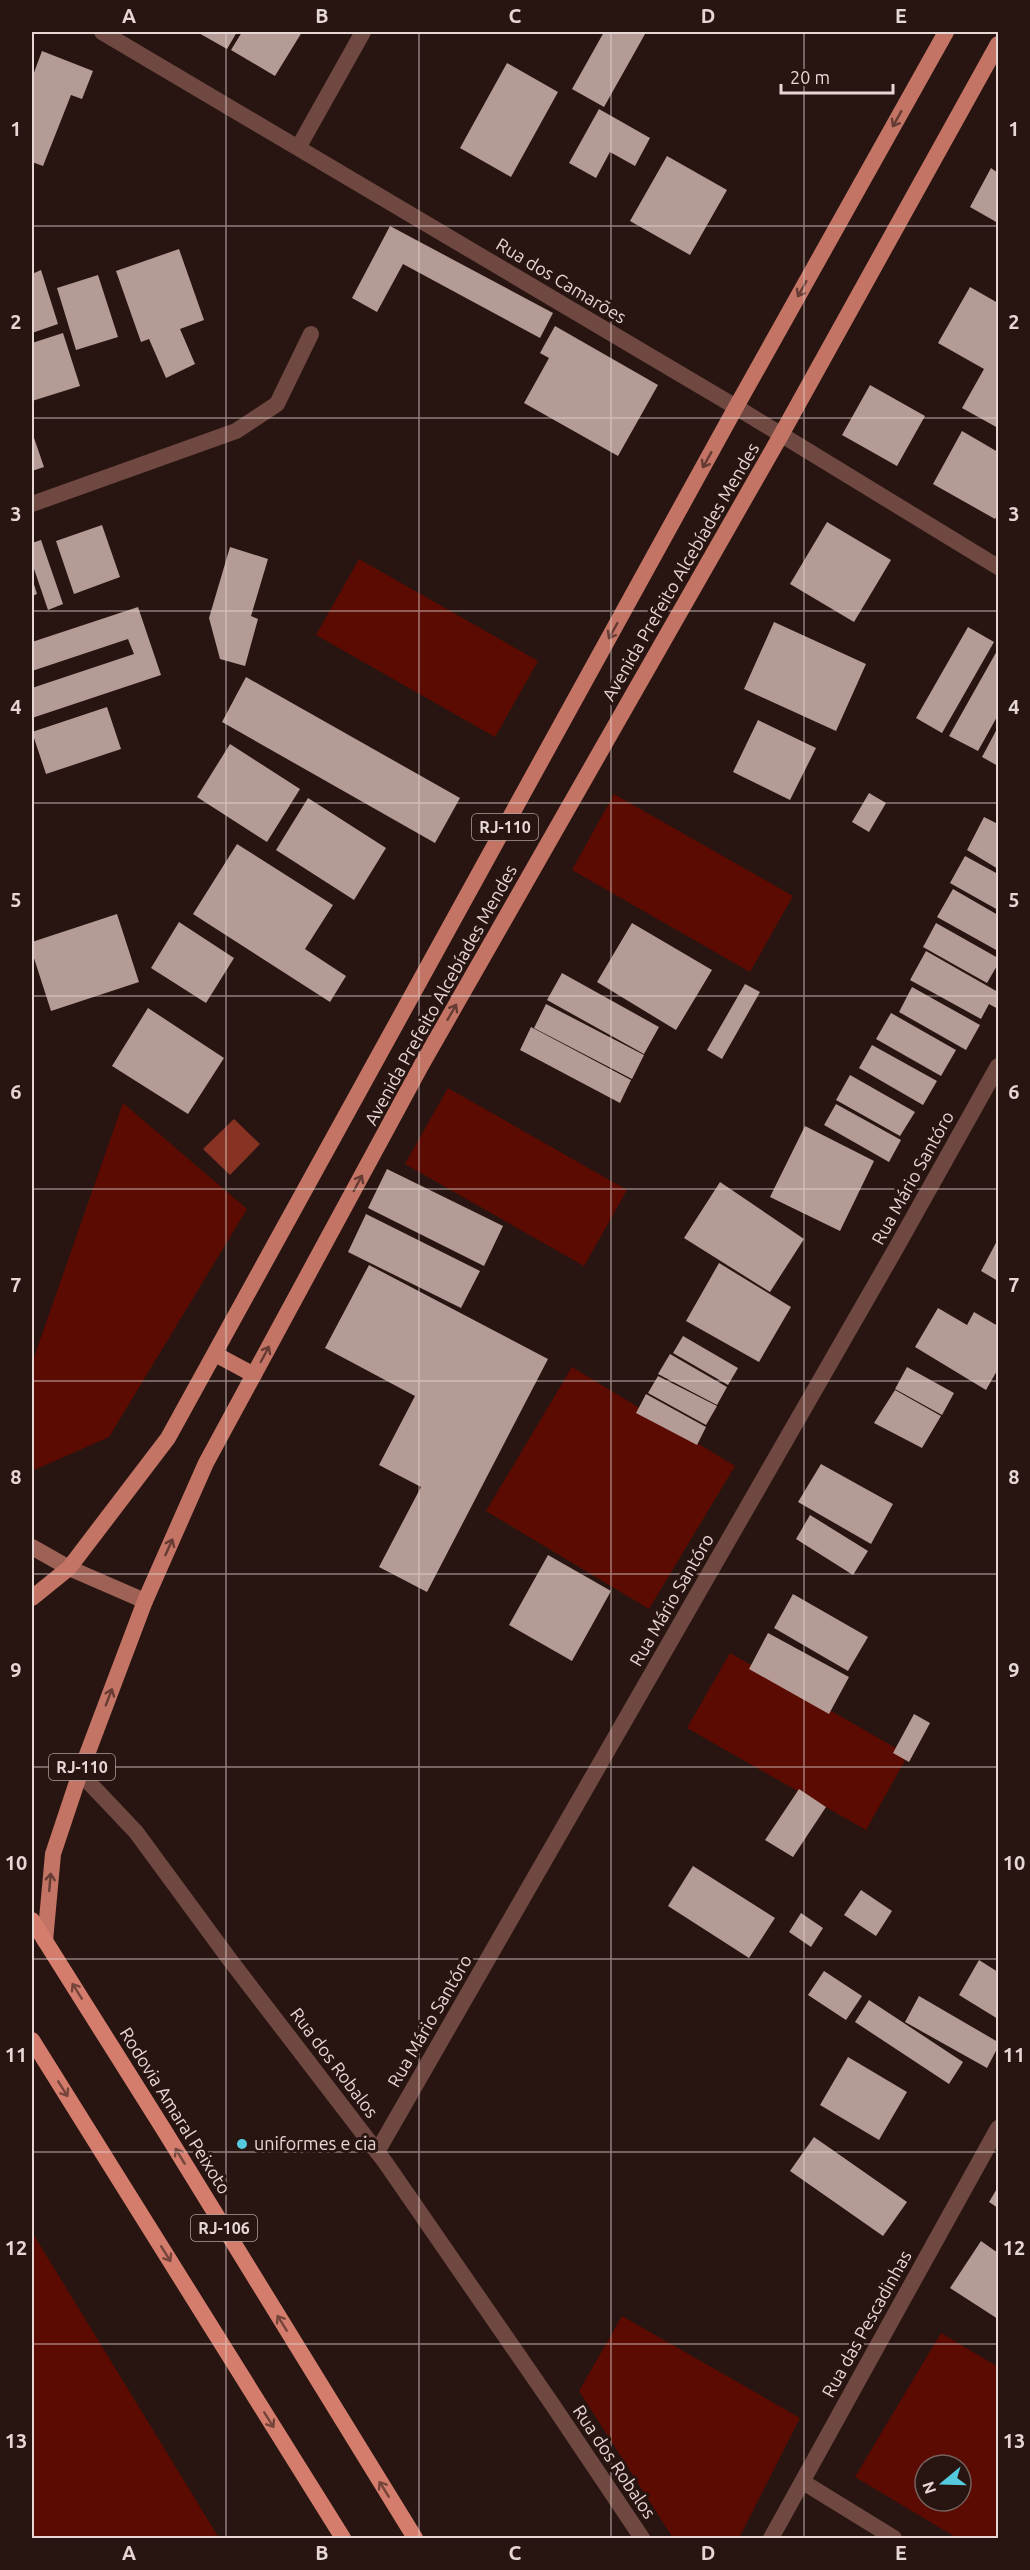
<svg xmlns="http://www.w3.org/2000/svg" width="1030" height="2570" font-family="Ubuntu,sans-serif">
	<rect width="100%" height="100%" fill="#281511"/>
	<!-- green -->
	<path fill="#5b0b01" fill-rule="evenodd" d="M359 559 538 661 495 737 316 635Z
		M614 794 793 896 750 972 572 870Z
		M448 1088 627 1190 584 1266 405 1164Z
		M123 1103 247 1209 109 1437 32 1471V1363Z
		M572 1367 735 1466 649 1609 486 1511Z
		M730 1653 908 1755 866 1830 687 1728Z
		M32 2232 219 2538H32Z
		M622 2316 800 2418 739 2538H673L579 2391Z
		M941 2333 998 2367V2538H957L855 2477ZM925 2465H961V2501H925Z"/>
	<!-- water -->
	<path fill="#873223" d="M234 1119 260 1144 230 1175 203 1149Z"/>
	<!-- building -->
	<path fill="#b59b95" d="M197 32H237L227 49Z
		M242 32H302L275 76 231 50Z
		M604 32H642L645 34 604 107 572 89Z
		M42 51 93 71 82 99 71 95 43 166 32 162V78Z
		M507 63 558 92 511 177 460 148Z
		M599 109 650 138 635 166 610 152 596 178 569 163Z
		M667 156 727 190 690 255 630 221Z
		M991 168 998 173V223L970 207Z
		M390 226 553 313 540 338 403 264 377 312 352 298Z
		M179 249 204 320 180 329 195 364 166 378 149 339 141 342 116 271Z
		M41 270 58 324 32 333V274Z
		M98 275 118 337 76 350 57 288Z
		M970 287 998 303V428L962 408 984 369 938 343Z
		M555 326 658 385 618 456 524 403 549 358 540 353Z
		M63 333 80 386 32 401V343Z
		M870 385 925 416 897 466 842 435Z
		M962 431 998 452V513L995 519 933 484Z
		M32 432 44 467 32 471Z
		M827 522 891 560 854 622 790 584Z
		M102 525 120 577 74 594 56 541Z
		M41 540 63 604 48 610 32 563V543Z
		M230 547 268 559 251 616 258 619 245 666 220 659 209 618Z
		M32 578 37 594 32 596Z
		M138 607 161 675 32 718V688L134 654 128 639 32 671V642Z
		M774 622 866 664 836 731 744 689Z
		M968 627 994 642 942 733 916 718Z
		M998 649V715L978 751 949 736Z
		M246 677 460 798 435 843 222 722Z
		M107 707 121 749 46 774 32 732Z
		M758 720 816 748 790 800 733 772Z
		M998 727V766L982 757Z
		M230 744 300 789 267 842 197 797Z
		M869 793 886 803 869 832 852 822Z
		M308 798 386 848 354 900 276 850Z
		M984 817 998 824V869L967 850Z
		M237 844 333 905 305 949 346 976 330 1002 193 914Z
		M965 856 998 874V910L950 883Z
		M953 889 998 915V951L937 917Z
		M117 914 139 982 51 1011 32 952V942Z
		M179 922 234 958 206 1003 151 968Z
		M632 923 712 970 676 1030 597 982Z
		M936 923 998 958V964L987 983 923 947Z
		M926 951 998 992V1009L989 1004 981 1019 910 980Z
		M562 973 659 1027 644 1054 547 1000Z
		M745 984 760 992 722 1059 707 1050Z
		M912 987 980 1025 966 1050 899 1012Z
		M546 1004 644 1055 632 1079 534 1028Z
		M148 1008 224 1058 188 1114 112 1066Z
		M891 1013 956 1050 941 1076 876 1039Z
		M531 1027 631 1080 620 1103 520 1050Z
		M872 1045 937 1081 923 1105 859 1068Z
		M850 1075 915 1112 900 1136 836 1100Z
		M836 1104 901 1140 889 1162 824 1125Z
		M805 1126 874 1161 840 1231 770 1197Z
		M387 1169 503 1226 484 1266 368 1208Z
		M720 1182 804 1239 770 1292 684 1238Z
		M366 1214 480 1271 461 1308 348 1252Z
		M998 1239V1281L981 1271Z
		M719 1263 791 1307 759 1362 686 1321Z
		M369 1265 548 1359 427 1592 379 1567 421 1487 379 1465 415 1396 325 1348Z
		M938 1308 967 1325 974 1312 998 1326V1369L986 1390 915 1347Z
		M683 1336 738 1368 728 1385 673 1353Z
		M670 1354 727 1387 717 1405 658 1374Z
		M907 1367 954 1393 942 1415 895 1389Z
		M658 1376 717 1406 706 1425 648 1393Z
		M895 1390 941 1416 922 1448 874 1423Z
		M646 1394 706 1427 697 1445 636 1413Z
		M821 1464 893 1504 871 1544 798 1502Z
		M810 1515 868 1551 853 1575 796 1539Z
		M548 1555 611 1591 572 1661 509 1625Z
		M793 1594 868 1637 848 1671 774 1628Z
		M768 1633 849 1677 829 1714 749 1669Z
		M914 1714 930 1723 909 1762 893 1753Z
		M799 1789 826 1807 793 1857 765 1840Z
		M693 1866 775 1918 749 1958 668 1906Z
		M861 1890 892 1911 876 1936 844 1915Z
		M801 1913 823 1928 811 1947 789 1932Z
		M979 1960 998 1972V2019L959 1995Z
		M824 1971 862 1996 846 2020 808 1995Z
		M919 1996 998 2042V2047L987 2068 905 2022Z
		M869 2000 963 2062 949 2084 855 2022Z
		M848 2057 907 2092 879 2140 820 2105Z
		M814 2137 907 2202 883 2236 790 2171Z
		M998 2187V2208L989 2202Z
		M981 2241 998 2253V2319L950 2288Z"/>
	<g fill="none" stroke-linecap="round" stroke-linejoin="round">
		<!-- minor -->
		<path stroke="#6f4841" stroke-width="16" d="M102 32 736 407 998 567
			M298 148 363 32
			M32 504 236 431 277 404 311 334
			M80 1773 136 1832 230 1960 385 2162 550 2401 642 2538
			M377 2152 895 1250 998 1066
			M803 2482 894 2538
			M771 2538 998 2128"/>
		<!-- secondary -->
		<path stroke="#9e6155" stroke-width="16" d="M32 1547 69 1568 145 1601"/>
		<!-- primary -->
		<path stroke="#c37465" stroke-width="16" d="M215 1354 254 1375
			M32 1598 69 1568 168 1438 736 407 946 32
			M45 1941 53 1854 80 1773 145 1601 206 1463 422 1064 781 435 998 44"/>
		<!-- trunk -->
		<path stroke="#d47d6c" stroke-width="16" d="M32 1920 164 2130 415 2538
			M32 2040 343 2538"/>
	</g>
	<!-- one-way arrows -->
	<defs><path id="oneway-shaft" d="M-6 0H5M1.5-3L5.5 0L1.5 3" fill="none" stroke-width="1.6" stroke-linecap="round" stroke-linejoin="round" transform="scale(1.5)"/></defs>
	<g stroke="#663b33">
		<use href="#oneway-shaft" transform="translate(897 119) rotate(119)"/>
		<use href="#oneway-shaft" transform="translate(802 289) rotate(119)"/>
		<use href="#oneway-shaft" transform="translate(707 460) rotate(119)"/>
		<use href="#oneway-shaft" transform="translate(613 631) rotate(119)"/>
		<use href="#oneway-shaft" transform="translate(452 1012) rotate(-60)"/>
		<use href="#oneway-shaft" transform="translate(358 1183) rotate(-62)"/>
		<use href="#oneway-shaft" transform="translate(265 1354) rotate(-62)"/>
		<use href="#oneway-shaft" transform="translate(169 1547) rotate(-66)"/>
		<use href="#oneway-shaft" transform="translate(109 1697) rotate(-69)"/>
		<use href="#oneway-shaft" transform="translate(50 1882) rotate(-85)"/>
	</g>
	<g stroke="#75443a">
		<use href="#oneway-shaft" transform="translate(77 1991) rotate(-122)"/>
		<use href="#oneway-shaft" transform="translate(63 2089) rotate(58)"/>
		<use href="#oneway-shaft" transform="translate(180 2156) rotate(-121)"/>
		<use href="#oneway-shaft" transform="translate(166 2254) rotate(58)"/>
		<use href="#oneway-shaft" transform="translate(282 2323) rotate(-122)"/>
		<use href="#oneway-shaft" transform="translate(269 2420) rotate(58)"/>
		<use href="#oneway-shaft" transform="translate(384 2489) rotate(-122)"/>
	</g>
	<!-- grid -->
	<path fill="none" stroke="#e6d7d4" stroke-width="1.5" stroke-opacity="0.55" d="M226 32V2538M419 32V2538M611 32V2538M804 32V2538M32 226H998M32 418H998M32 611H998M32 803H998M32 996H998M32 1189H998M32 1381H998M32 1574H998M32 1767H998M32 1959H998M32 2152H998M32 2344H998"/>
	<!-- markers -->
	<circle fill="#55cadf" stroke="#281511" stroke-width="2" cx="242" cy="2144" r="6"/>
	<g text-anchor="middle" stroke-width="6" stroke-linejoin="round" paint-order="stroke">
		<!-- shield labels -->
		<g fill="#281511" stroke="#ad9d9a" stroke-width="1.5">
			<rect x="472" y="814" width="66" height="26" rx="4.5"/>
			<rect x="49" y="1754" width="66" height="26" rx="4.5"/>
			<rect x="191" y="2215" width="66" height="26" rx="4.5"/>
		</g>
		<g font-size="16" font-weight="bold" fill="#e6d7d4">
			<text x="505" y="833">RJ-110</text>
			<text x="82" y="1773">RJ-110</text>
			<text x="224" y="2234">RJ-106</text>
		</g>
		<!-- street labels -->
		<g font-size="18" fill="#e6d7d4" stroke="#281511">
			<text transform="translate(561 281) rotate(31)" y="6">Rua dos Camarões</text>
			<text transform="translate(681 572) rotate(-60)" y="6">Avenida Prefeito Alcebíades Mendes</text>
			<text transform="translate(441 995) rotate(-61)" y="6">Avenida Prefeito Alcebíades Mendes</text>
			<text transform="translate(913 1178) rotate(-61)" y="6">Rua Mário Santóro</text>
			<text transform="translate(672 1600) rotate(-60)" y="6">Rua Mário Santóro</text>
			<text transform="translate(430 2021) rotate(-60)" y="6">Rua Mário Santóro</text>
			<text transform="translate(334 2063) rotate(53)" y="6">Rua dos Robalos</text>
			<text transform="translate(175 2111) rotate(58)" y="6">Rodovia Amaral Peixoto</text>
			<text transform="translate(867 2324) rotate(-61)" y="6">Rua das Pescadinhas</text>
			<text transform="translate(614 2462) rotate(56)" y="6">Rua dos Robalos</text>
		</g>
		<!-- poi labels -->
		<g font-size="18" fill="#e6d7d4" stroke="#281511" text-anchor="start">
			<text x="254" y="2150">uniformes e cia</text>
		</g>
	</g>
	<!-- border -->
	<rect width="1030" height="2570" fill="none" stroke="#281511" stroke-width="66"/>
	<!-- north arrow -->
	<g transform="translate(943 2483) rotate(251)"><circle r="28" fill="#281511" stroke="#74635f" stroke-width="1.5"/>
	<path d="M0-4.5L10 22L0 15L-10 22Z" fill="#55cadf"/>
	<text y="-9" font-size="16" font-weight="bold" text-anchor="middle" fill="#e6d7d4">N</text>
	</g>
	<!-- scale -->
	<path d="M781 84v9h112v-9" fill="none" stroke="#e6d7d4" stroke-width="3"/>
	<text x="790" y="84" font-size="18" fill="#e6d7d4" stroke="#281511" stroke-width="4.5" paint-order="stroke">20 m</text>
	<rect x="33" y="33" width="964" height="2504" fill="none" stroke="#e6d7d4" stroke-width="2"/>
	<g font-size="20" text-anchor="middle" font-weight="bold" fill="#e6d7d4">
		<text x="129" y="23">A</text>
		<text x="322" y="23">B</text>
		<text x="515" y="23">C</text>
		<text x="708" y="23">D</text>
		<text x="901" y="23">E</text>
		<text x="16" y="136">1</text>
		<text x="1014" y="136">1</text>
		<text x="16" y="329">2</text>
		<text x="1014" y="329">2</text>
		<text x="16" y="521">3</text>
		<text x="1014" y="521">3</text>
		<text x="16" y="714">4</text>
		<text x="1014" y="714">4</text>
		<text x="16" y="907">5</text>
		<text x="1014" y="907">5</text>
		<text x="16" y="1099">6</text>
		<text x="1014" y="1099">6</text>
		<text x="16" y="1292">7</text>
		<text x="1014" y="1292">7</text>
		<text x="16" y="1484">8</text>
		<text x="1014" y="1484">8</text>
		<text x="16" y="1677">9</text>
		<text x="1014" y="1677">9</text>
		<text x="16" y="1870">10</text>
		<text x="1014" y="1870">10</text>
		<text x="16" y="2062">11</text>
		<text x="1014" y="2062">11</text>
		<text x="16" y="2255">12</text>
		<text x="1014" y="2255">12</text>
		<text x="16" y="2448">13</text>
		<text x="1014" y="2448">13</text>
		<text x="129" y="2560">A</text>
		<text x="322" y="2560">B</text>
		<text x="515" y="2560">C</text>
		<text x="708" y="2560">D</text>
		<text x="901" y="2560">E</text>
	</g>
</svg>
